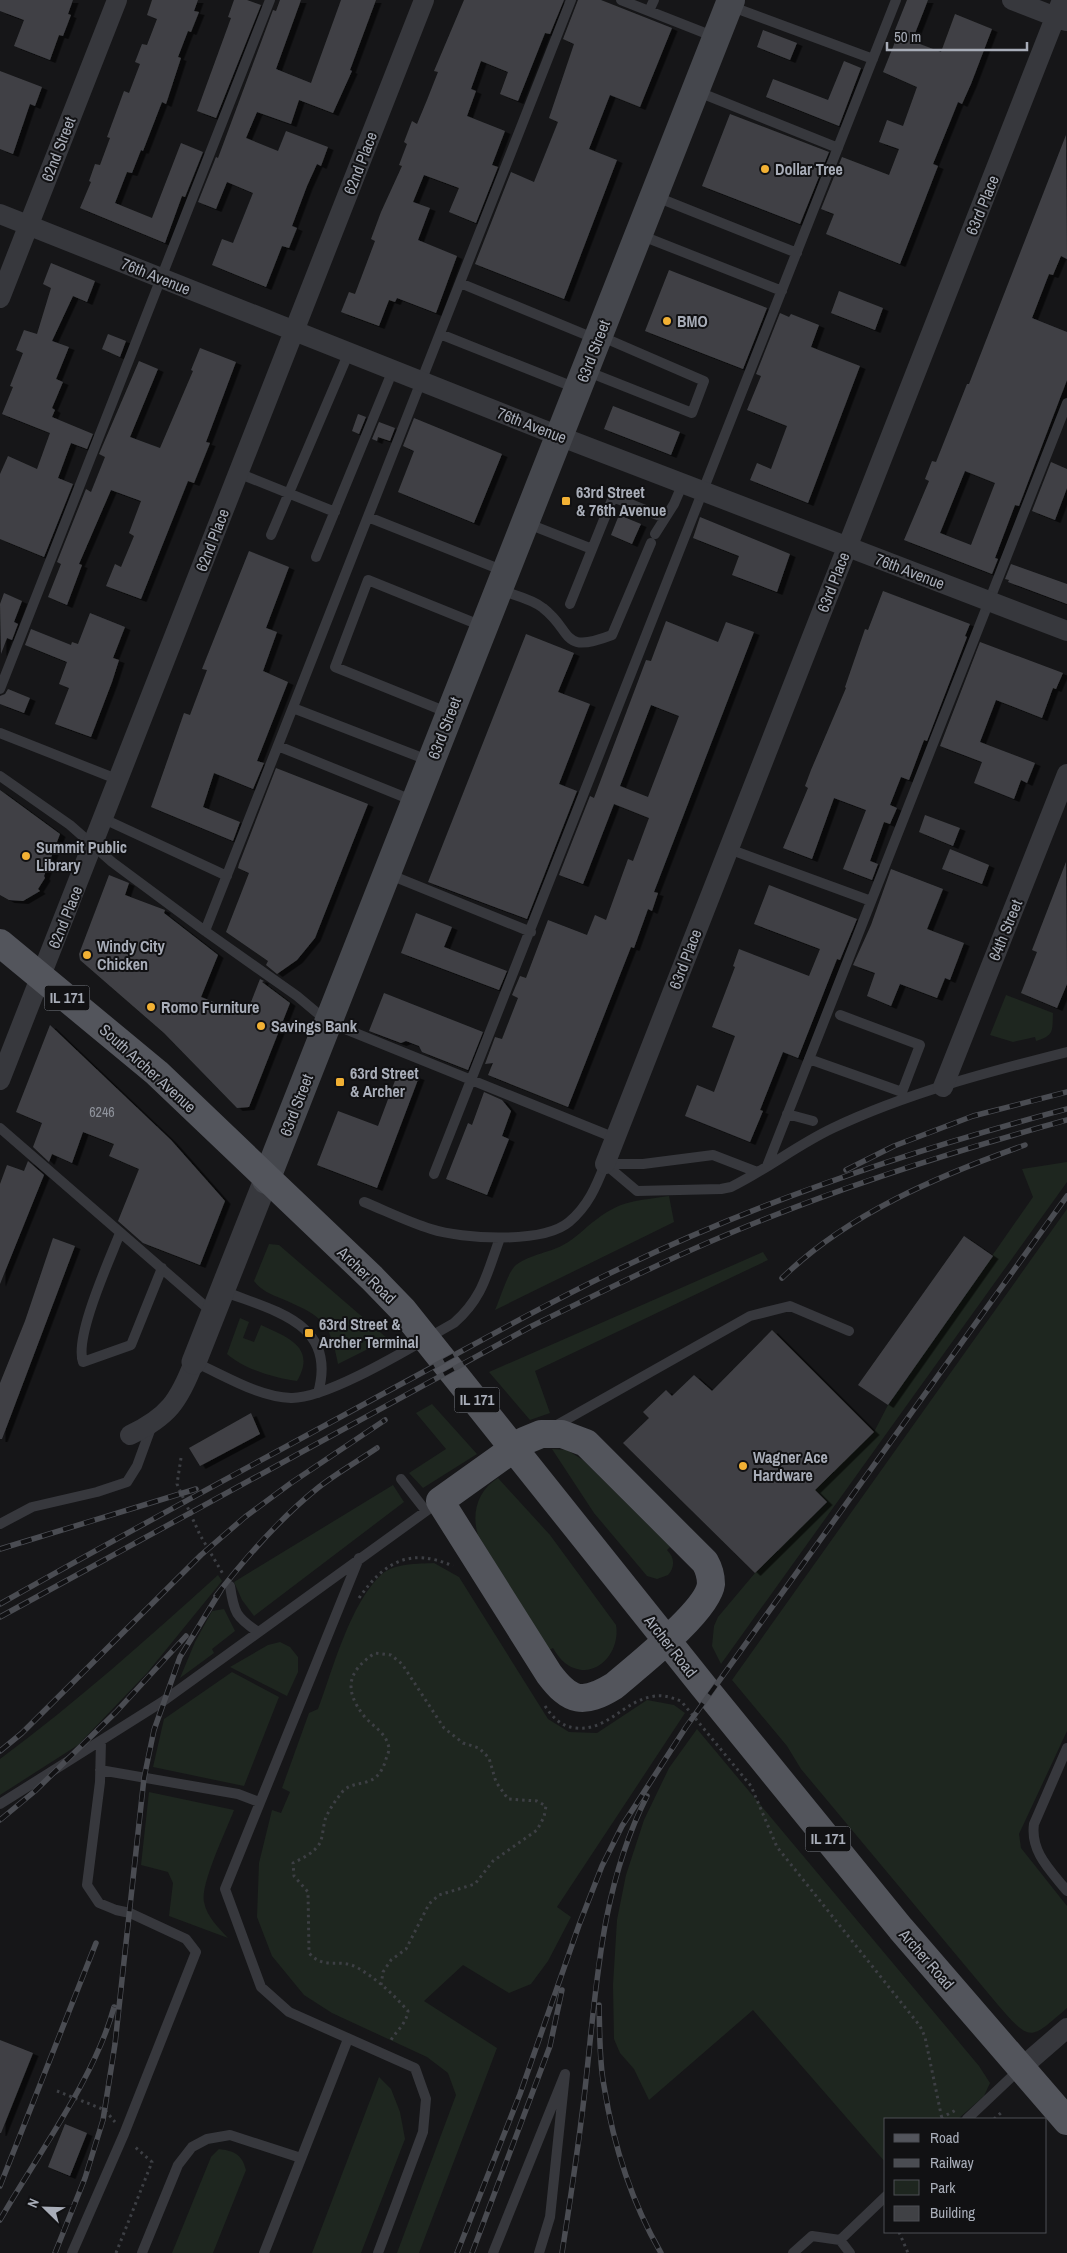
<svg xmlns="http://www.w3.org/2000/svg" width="1067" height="2253" font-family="'Archivo Narrow',sans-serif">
	<defs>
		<filter id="shadow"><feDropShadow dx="5.5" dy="3" stdDeviation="0" flood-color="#0009"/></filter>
	</defs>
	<rect width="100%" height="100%" fill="#161618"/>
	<!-- green -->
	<path fill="#1e261f" d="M1006 995 1053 1013C1052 1031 1055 1035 1036 1041L1035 1037 1013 1042 990 1035Z
		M1067 1162V1182L721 1664 712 1646 714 1626 718 1617 755 1573 827 1502 815 1490 874 1432 888 1405 1033 1197 1022 1169Z
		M669 1196 674 1222 495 1310C500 1299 507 1275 514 1267 526 1255 549 1253 563 1245 577 1238 585 1227 597 1219 623 1199 639 1201 669 1196Z
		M1067 1209V1731L1019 1834 1021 1848 1067 1906V2008C1030 2040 1031 2043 998 2005L801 1769 787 1746 732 1680Z
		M269 1244 279 1245 388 1339 338 1364C330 1320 320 1315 280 1298 270 1294 261 1290 254 1281Z
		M763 1252 768 1260 535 1371 550 1413 530 1420 489 1372Z
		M240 1318 249 1322 243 1338 254 1342 261 1325C287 1337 317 1347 297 1381 274 1378 244 1369 227 1354Z
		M432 1404 477 1454 423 1488 409 1473 446 1449 416 1413Z
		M552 1449 567 1450 583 1460 670 1547 667 1550C675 1558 675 1567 668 1575L657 1579 647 1576 594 1513Z
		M498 1478 550 1535 616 1625C621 1654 593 1684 565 1663 560 1659 556 1653 553 1648L549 1650 478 1535C471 1513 478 1490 498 1478Z
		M393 1485 404 1502 254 1616 242 1600 234 1582Z
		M434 1563 459 1577 548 1719 569 1732 597 1733 647 1700 674 1705 685 1713 557 1907 571 1917 548 1961 531 1984 509 1993 463 1965 424 2001 497 2048 419 2253H397L456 2095 448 2073 427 2057 332 2013 304 1995 272 1956 257 1917 259 1863 272 1810 281 1813 290 1792 282 1788 309 1713 318 1709C333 1669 350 1603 382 1574 395 1563 418 1564 434 1563Z
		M218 1575 222 1581 147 1673 78 1745 0 1795V1759C77 1702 147 1639 218 1575Z
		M224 1609 235 1631 212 1649 214 1653 180 1678 195 1642 212 1611Z
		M280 1642 290 1647 298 1657V1672L287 1696 230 1667 268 1645Z
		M232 1672 279 1697 244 1786 153 1767 164 1719Z
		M697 1729 979 2066 990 2083 984 2096 958 2119H886V2163L753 2010 649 2100 634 2069 620 2053 614 2039 613 1985 617 1920 626 1875 644 1820 669 1768Z
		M149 1792 234 1810C227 1829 200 1884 204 1902 207 1917 218 1927 228 1938L169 1916 173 1883 168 1872 141 1865Z
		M379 2077 391 2089 400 2112 405 2139 361 2253H312Z
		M219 2149C234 2151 242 2154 246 2170L213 2253H172L211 2157Z"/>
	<!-- building -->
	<path fill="#404145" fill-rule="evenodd" filter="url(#shadow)" d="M0 0H73L68 14 71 15 63 36 59 35 50 60 14 46 24 20 0 11Z
		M152 0H198L194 11 199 12 191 32 188 31 178 57 181 58 166 104 162 102 143 151 141 150 132 173 127 172 115 203 152 218 181 143 203 152 185 197 182 196 165 243 80 208 91 182 89 181 95 164 100 165 110 138 107 137 124 91 129 93 140 64 135 62 142 44 147 45 157 19 147 15Z
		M234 0H247L261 5 216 118 197 111 231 18 228 17Z
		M280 0H301L276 69 311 83 341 0H376L350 70 352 71 333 113 299 100 291 124 257 112 246 138 278 151 286 131 328 147 321 166 317 164 307 186 292 226 297 228 289 248 282 246 266 287 212 265 222 239 233 243 253 193 227 182 216 209 198 202 216 157 218 158 273 10 276 11Z
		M464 0H564L550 34 545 33 518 101 500 94 508 72 481 61 471 89 476 91 467 116 505 131 492 165 498 167 476 223 449 212 459 188 424 175 413 202 430 208 418 240 457 256 436 313 397 298 395 302 389 300 379 326 341 312 349 292 355 294 375 241 371 239 381 212 402 166 399 165 407 144 404 142 412 121 417 124 427 100 438 72 434 71Z
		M578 0H601L672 28 640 107 610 95 589 149 617 160 564 299 475 264 511 172 534 182 558 122 549 118 574 44 563 39Z
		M907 0H928L912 41 941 52 955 14 992 29 971 84 962 104 958 102 948 127 933 164 938 166 900 264 826 234 834 214 821 209 842 157 889 175 899 149 879 142 887 120 903 126 917 87 883 72 899 32 895 30Z
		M763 30 797 43 790 60 757 47Z
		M844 61 861 68 839 126 766 97 773 79 828 100Z
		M0 71 42 87 35 106 30 104 13 154 0 149Z
		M730 114 829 152 800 224 702 186Z
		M1066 135 1067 259 1061 256 1053 275 1049 274 1032 318 1067 332V380L1019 506 1015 505 995 558 998 559 992 574 904 540 929 481 925 479 932 461 936 462 967 384H969ZM965 471 995 483 971 545 940 533Z
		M51 263 95 281 87 302 73 296 52 341 69 347 56 379 63 382 52 408 55 410 52 417 93 434 87 449 71 443 58 478 73 484 44 557 0 539V474L8 456 37 469 50 433 2 414 13 387 10 386 23 353 16 350 24 330 37 334 51 288 43 284Z
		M669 270 767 308 743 369 645 331Z
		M839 291 883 308 875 330 831 313Z
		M780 313 789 317 791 314 819 325 811 347 860 366 808 503 750 480 757 463 771 469 787 426 747 410 761 376 756 374Z
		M108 334 126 341 120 357 102 349Z
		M200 348 236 362 206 442 210 443 194 483 188 481 141 599 106 586 115 564 121 567 134 536 129 533 141 501 111 490 79 564 82 565 67 605 48 597 61 564 57 562 86 489 91 492 105 457 99 454 139 361 158 369 130 437 160 448 193 371 191 370Z
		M613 406 680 432 671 455 604 429Z
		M358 414 366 417 359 434 352 431Z
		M414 418 502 454 474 523 398 492 414 451 403 446Z
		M379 422 395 428 390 441 378 437 377 441 372 439Z
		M1051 462 1067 469V488L1055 520 1032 511Z
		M619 515 641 524 632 544 611 535Z
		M700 517 790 554 777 592 732 575 739 556 693 538Z
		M249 551 289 567 266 628 277 632 263 671 288 682 257 761 264 763 253 789 214 773 203 807 240 822 233 841 151 807 184 713 190 715 207 670 202 669Z
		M1011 564 1067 584V604L1008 582 1009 580 1005 579Z
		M883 591 970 624 965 636 967 637 927 741 924 740 909 780 901 777 890 805 897 808 890 824 884 822 870 861 878 864 872 880 843 869 866 810 834 798 812 859 783 848 808 788 805 786 811 770 846 688 845 687 865 629 868 630Z
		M4 593 22 601 14 622 18 624 12 640 7 638 1 654 0 604Z
		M90 613 125 627 113 658 119 660 112 682 91 737 55 724 69 688 59 684 67 662 25 645 31 629 71 645 72 642 78 644Z
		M666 621 718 642 726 622 754 632 654 892 658 893 652 911 648 909 634 948 631 947 568 1107 488 1075 493 1063 485 1064 495 1037 502 1039 518 998 512 995 520 976 526 978 548 920 587 935 595 915 606 920 628 859 633 861 649 818 614 804 583 884 559 875 590 796 594 798 646 660 651 661ZM651 705 679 716 648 797 620 786Z
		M526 634 574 653 558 692 590 704 559 784 577 791 527 919 428 882Z
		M980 642 1063 673 1056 689 1053 688 1042 718 996 700 980 742 1035 763 1027 783 1021 780 1014 799 974 783 982 762 940 746Z
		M8 689 30 698 24 713 0 704V696L5 694Z
		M276 768 368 804 315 938 297 960 277 974 266 965 268 961 226 932 249 873 238 868 239 864Z
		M0 790 60 834 44 876 45 878 38 889 40 891 23 901 9 900 0 895Z
		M925 815 960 828 953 846 919 832Z
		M950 849 989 865 982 884 942 869Z
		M1066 862 1067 984 1057 1008 1021 993 1037 952 1032 950Z
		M891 869 943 889 927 929 964 943 950 980 945 978 937 998 900 984 891 1006 867 996 875 973 853 965 871 925Z
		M109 875 129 883 125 895 165 910 164 913 218 955 201 997 246 1015 260 979 264 981 262 982 290 1003 249 1107 237 1108 164 1033 80 960 79 954Z
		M769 885 857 919 840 960 837 959 798 1058 783 1052 760 1110 763 1111 750 1142 685 1116 697 1085 714 1092 735 1036 712 1027 735 967 733 966 739 949 809 976 820 949 754 924Z
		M416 913 452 927 444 947 507 971 499 990 401 953Z
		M384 993 483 1032 468 1070 422 1052 419 1046 406 1041 401 1043 369 1031Z
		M50 1025 171 1140 225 1201 200 1265 143 1243 118 1221 139 1169 109 1156 114 1144 83 1132 72 1163 52 1154 49 1162 33 1147 42 1123 16 1112Z
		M399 1070 419 1077 377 1188 317 1165 338 1111 378 1126Z
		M484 1092 502 1100 511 1111 502 1136 509 1139 487 1195 446 1179 468 1123 472 1125Z
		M28 1161 44 1175 0 1284V1184L7 1165 24 1171Z
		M964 1236 993 1256 888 1405 858 1385Z
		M53 1238 75 1246 2 1439H0V1383L25 1321Z
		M772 1330 874 1432 815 1490 827 1502 755 1573 623 1443 649 1418 643 1412 666 1390 672 1396 694 1375 712 1391Z
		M251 1413 260 1434 200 1466 189 1448Z
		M0 2040 33 2053 1 2133H0Z
		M65 2124 87 2133 70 2176 48 2167Z"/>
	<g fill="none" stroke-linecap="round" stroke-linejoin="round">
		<!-- path -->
		<path stroke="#3d3f44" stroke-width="3" stroke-dasharray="2.5 4" stroke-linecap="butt" d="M181 1458 177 1484 200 1535 223 1574
			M359 1598C384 1562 410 1547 453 1566
			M545 1706C553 1718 562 1727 576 1728 607 1731 622 1703 650 1697 661 1694 670 1697 681 1701L751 1786 777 1847 920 2026 925 2037 942 2119
			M381 1985 383 1972 391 1960 406 1949 429 1904 439 1895 475 1884 493 1861 537 1830 544 1817 546 1806 537 1801 508 1799 496 1782 489 1758 479 1748 463 1743 444 1728 402 1664 391 1655 375 1653C348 1671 343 1689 364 1716 373 1727 386 1732 389 1748 389 1752 387 1756 386 1759 377 1791 356 1778 343 1791 336 1800 329 1809 325 1820 323 1827 323 1836 320 1843 314 1853 303 1858 293 1863L294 1876 308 1892 309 1953C325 1971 339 1957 358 1968 377 1979 394 1995 408 2011 406 2024 398 2029 391 2040
			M57 2091 105 2110 115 2122
			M941 2118 956 2110
			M994 2119 1003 2111
			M899 2232 908 2253
			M116 2253 152 2162 134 2146"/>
		<!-- service -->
		<path stroke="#37383d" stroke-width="10" d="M621 0 715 37
			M730 6 873 59
			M649 11 654 0
			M696 91 838 148
			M654 196 797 253
			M640 235 782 291
			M460 283 596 339
			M440 334 576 388
			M586 371 692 413 704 381 600 336
			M238 473 335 512
			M368 517 504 571
			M526 523 592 549
			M655 534 674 504 683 483
			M271 535 349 352
			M316 557 393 370
			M500 590C513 595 532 599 543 608 574 632 560 655 612 635L651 543
			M570 604 613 497 665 518
			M0 689 270 0
			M293 708 430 761
			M449 713 335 667 368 580 482 626
			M0 733 119 780
			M278 746 414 801
			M0 776 70 825 112 862 205 931 297 996 328 1022 615 1138
			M104 819 227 876
			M729 849 871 901
			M388 874 531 932
			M205 931 571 0
			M809 1059 902 1092 920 1045 840 1015
			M787 1114 813 1121
			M0 1128 213 1313
			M605 1164 637 1191 721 1189 731 1187C766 1170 797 1145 833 1128 907 1093 988 1072 1067 1052
			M605 1164H643L713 1155 757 1172
			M767 1166 1067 403
			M434 1174 896 0
			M364 1202C386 1211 408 1222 431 1229 462 1239 543 1244 569 1222 588 1206 596 1187 605 1164
			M120 1233C110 1259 74 1337 83 1362L131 1345 162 1268
			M223 1291C273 1311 338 1322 318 1393
			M194 1362C224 1375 258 1397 291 1398 329 1399 418 1343 454 1323 483 1298 487 1273 500 1238
			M555 1426 750 1316 790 1306 849 1331
			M401 1479 426 1511
			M0 1524 32 1507 97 1492 127 1482 137 1466 152 1425
			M359 1558 225 1889 261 1987 289 2012 415 2068 426 2099 423 2132 378 2253
			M230 1586C234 1613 236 1617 258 1632
			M1067 1748 1034 1824C1030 1852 1051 1871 1067 1891
			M100 1770 238 1794 259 1802
			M0 1804 162 1702 440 1501
			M967 2119 1020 2069
			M840 2240 850 2253
			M72 2253 124 2134 196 1952 186 1939 130 1913 116 1910 99 1903 87 1885 100 1782 101 1741
			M142 2253 178 2165 192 2147 207 2139 230 2135 301 2158
			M264 2253 348 2039
			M493 2253 565 2074 550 2217 539 2253
			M793 2253 812 2236 840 2240 886 2196"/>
		<!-- minor -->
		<path stroke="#37383d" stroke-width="20" d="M1012 0 1066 21
			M0 214 559 436 1067 631
			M0 298 117 0
			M0 1080 424 0
			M943 1087 1067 774
			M605 1164 1062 0
			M130 1435C168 1417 179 1401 194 1362
			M1021 2068 1067 2028"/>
		<!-- tertiary -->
		<path stroke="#37383d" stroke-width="25" d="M194 1362 266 1180"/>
		<!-- secondary -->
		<path stroke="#45474d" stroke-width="28" d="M266 1180 731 0"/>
		<!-- primary -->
		<path stroke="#53555c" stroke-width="28" d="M0 943 157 1073 372 1278 403 1310 704 1687 901 1929 1067 2121
			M541 1434H562L586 1443 705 1562C709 1569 711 1575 711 1584 708 1611 636 1667 614 1686 583 1705 570 1702 549 1674L440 1501 524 1441Z"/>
		<!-- rail casing -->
		<g stroke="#4a4c52" stroke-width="5.5">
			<path id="rail" d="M846 1170 894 1146 973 1116 1067 1092
				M782 1278C849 1213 938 1176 1025 1145
				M0 1549 196 1489
				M216 1596C247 1556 280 1518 319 1487 337 1473 358 1461 377 1448
				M0 1604C129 1531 260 1461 390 1390 467 1349 542 1305 621 1268 763 1200 915 1149 1067 1109
				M0 1617 532 1326C609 1288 686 1250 765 1219 864 1179 965 1148 1067 1120
				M0 1751 22 1733 201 1555 245 1517 291 1483 385 1420
				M0 1820 35 1791 116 1712 186 1636
				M599 2005C600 2032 599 2060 604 2086 613 2143 632 2203 661 2253
				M0 2186 96 1943
				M0 2220C37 2155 95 2078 114 2007
				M55 2253 85 2178 103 2120 115 2044 144 1778 154 1730 180 1657 221 1590
				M457 2253 520 2094 579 1925 602 1866 622 1826 686 1727 1067 1196
				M472 2253 550 2046 562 1990
				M562 2253C571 2195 580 2138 586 2080 597 1981 601 1887 647 1796"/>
		</g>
		<!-- rail -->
		<use href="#rail" stroke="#111113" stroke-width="4" stroke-dasharray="11" stroke-linecap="butt"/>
	</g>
	<!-- markers -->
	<g fill="#f2b134" stroke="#111113" stroke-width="2">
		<circle cx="765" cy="169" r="5"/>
		<circle cx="667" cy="321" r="5"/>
		<rect x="561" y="496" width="10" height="10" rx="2.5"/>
		<circle cx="26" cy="856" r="5"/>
		<circle cx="87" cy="955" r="5"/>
		<circle cx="151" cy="1007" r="5"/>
		<circle cx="261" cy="1026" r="5"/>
		<rect x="335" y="1077" width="10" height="10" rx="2.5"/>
		<rect x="304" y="1328" width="10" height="10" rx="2.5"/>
		<circle cx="743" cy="1466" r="5"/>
	</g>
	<g text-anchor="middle" stroke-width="4" stroke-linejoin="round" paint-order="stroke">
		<!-- number labels -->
		<g font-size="14" fill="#8e929b">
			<text x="102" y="1117">6246</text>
		</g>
		<!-- shield labels -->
		<g fill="#111113" stroke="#7b7e86" stroke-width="1">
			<rect x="44.5" y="985.5" width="45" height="25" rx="4"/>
			<rect x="454.5" y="1387.5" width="45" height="25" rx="4"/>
			<rect x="805.5" y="1826.5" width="45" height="25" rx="4"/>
		</g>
		<g font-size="15" font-weight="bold" fill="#a8adb8">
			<text x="67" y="1003">IL 171</text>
			<text x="477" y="1405">IL 171</text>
			<text x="828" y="1844">IL 171</text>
		</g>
		<!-- street labels -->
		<g font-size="16" fill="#a8adb8" stroke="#111113">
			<text transform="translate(58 149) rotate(-69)" y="6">62nd Street</text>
			<text transform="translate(360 163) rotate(-69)" y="6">62nd Place</text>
			<text transform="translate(982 205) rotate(-68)" y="6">63rd Place</text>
			<text transform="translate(156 276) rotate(22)" y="6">76th Avenue</text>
			<text transform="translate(593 351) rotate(-69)" y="6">63rd Street</text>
			<text transform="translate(532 425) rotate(21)" y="6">76th Avenue</text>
			<text transform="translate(212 540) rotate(-69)" y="6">62nd Place</text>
			<text transform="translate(910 571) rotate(21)" y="6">76th Avenue</text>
			<text transform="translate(833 582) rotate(-69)" y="6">63rd Place</text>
			<text transform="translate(444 728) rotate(-69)" y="6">63rd Street</text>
			<text transform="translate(65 917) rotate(-68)" y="6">62nd Place</text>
			<text transform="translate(1005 930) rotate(-68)" y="6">64th Street</text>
			<text transform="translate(685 959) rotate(-69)" y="6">63rd Place</text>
			<text transform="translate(148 1068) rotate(42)" y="6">South Archer Avenue</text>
			<text transform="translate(296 1105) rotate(-69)" y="6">63rd Street</text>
			<text transform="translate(367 1275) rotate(44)" y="6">Archer Road</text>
			<text transform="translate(671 1646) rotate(52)" y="6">Archer Road</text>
			<text transform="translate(927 1959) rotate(49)" y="6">Archer Road</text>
		</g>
		<!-- poi labels -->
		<g font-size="16" font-weight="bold" fill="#a8adb8" stroke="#111113" text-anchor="start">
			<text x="775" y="175">Dollar Tree</text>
			<text x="677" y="327">BMO</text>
			<text x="576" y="498">63rd Street<tspan x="576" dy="18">&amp; 76th Avenue</tspan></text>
			<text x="36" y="853">Summit Public<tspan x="36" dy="18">Library</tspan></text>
			<text x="97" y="952">Windy City<tspan x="97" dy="18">Chicken</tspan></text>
			<text x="161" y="1013">Romo Furniture</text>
			<text x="271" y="1032">Savings Bank</text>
			<text x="350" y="1079">63rd Street<tspan x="350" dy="18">&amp; Archer</tspan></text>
			<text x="319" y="1330">63rd Street &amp;<tspan x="319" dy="18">Archer Terminal</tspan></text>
			<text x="753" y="1463">Wagner Ace<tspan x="753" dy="18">Hardware</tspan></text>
		</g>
	</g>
	<!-- legend -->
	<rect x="884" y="2118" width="162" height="115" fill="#111113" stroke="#4d4f55"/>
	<rect x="894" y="2134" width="25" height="8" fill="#53555c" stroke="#4d4f55"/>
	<text x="930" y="2143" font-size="15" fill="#a8adb8">Road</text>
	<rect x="894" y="2159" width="25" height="8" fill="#4a4c52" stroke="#4d4f55"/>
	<text x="930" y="2168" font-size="15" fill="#a8adb8">Railway</text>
	<rect x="894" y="2180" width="25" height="15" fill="#1e261f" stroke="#4d4f55"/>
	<text x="930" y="2193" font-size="15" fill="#a8adb8">Park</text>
	<rect x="894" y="2206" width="25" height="15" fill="#404145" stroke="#4d4f55"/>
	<text x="930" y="2218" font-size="15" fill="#a8adb8">Building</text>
	<!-- north arrow -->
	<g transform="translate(45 2208) rotate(293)" stroke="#111113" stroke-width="4" paint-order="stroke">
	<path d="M0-4L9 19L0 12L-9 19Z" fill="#a8adb8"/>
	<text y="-8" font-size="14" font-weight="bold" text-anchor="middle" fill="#a8adb8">N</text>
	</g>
	<!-- scale -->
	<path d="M887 42v8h140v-8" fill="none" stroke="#a8adb8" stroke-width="2.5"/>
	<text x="894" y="42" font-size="15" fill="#a8adb8" stroke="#111113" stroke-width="4" paint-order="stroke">50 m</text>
</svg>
